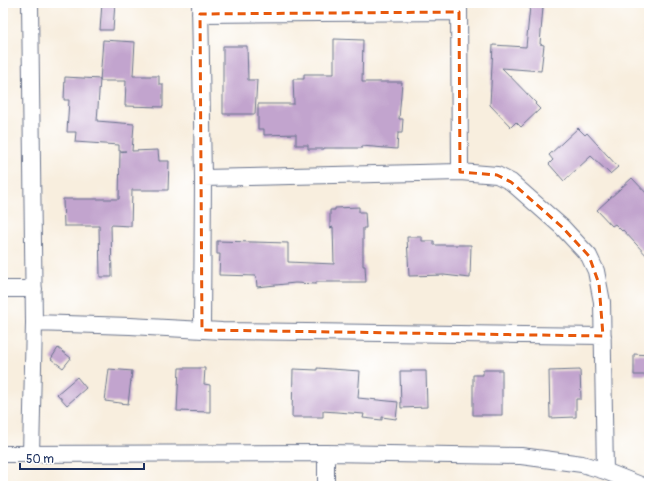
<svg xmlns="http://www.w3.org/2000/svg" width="652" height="489" font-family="Pangolin,sans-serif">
	<rect width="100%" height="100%" fill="#fff"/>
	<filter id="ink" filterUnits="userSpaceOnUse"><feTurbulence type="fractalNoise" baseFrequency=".025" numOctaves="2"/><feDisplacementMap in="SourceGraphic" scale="8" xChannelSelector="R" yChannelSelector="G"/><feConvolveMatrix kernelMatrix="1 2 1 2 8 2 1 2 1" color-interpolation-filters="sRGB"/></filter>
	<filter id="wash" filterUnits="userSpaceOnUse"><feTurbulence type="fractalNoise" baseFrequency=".012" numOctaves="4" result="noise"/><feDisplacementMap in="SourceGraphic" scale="16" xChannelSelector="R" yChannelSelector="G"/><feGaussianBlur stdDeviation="0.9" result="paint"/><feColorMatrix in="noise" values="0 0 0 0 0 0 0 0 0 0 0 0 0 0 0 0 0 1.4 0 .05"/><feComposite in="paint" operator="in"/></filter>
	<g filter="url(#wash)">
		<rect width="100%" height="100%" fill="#f8eede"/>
		<g id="blocks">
			<!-- building -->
			<path fill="#c2a4ce" d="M102 3H115L113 30H100Z
				M530 6 543 7 540 44 544 45 541 71 502 68 536 103 535 104 540 109 521 127 516 122 511 127 490 105 493 45 526 47Z
				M334 39 363 40 362 82H402L399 119H403L402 133H398L397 149 362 146V148H324V149H308V145H296V134L264 135V129H258V104H294L293 79H304V74H334Z
				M103 40 135 42 133 76H159V84H163V107L125 106 126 81H100Z
				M223 46H247L248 80H257L255 114H223Z
				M65 77 100 79 97 121 134 124 132 151 158 150 159 161H169L168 190H132L131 226 111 225 112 277H100L99 226H64L63 199H119L120 152 126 151H119V145L75 142 76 132H67L69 100H64Z
				M578 128 585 135 587 133 618 167 610 174 591 156 564 181 549 164 553 160 549 155Z
				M632 178 649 196V258L623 230 622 231 615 224 612 226 597 210Z
				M359 207V212H365L366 228H363V266H365L366 282H316V284L295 283 257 287 256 276 219 275 220 254H217V241L288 243V262L334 264 333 227 330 228V210H335V208Z
				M407 237H422V241H434V245H471L470 278 444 275 409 276Z
				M58 348 71 358 63 368 51 359Z
				M634 354 649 355V375H634Z
				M179 368H205L204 384 210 385V412L177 411Z
				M317 368 360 371 358 398 398 402 396 419 382 417V420L363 418 364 414 323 411V417H292L293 369 317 370Z
				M109 369 132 371 128 404 105 401Z
				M483 370H502V415H473V375H483Z
				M580 370 581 399H576V417L550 418 549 371Z
				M400 371H426L427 407 401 408Z
				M77 377 86 388 67 405 57 394Z"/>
		</g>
	</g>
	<g filter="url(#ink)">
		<use href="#blocks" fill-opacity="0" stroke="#68728b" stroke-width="1"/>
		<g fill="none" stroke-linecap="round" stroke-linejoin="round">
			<!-- street casing -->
			<g stroke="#68728b" stroke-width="18">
				<path id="street" d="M30 3 34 323 31 454
					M200 3 203 178 202 330
					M459 3 460 172
					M200 14 459 12
					M203 178 460 172 497 175 511 182 562 227 589 256 596 271 602 302 605 471
					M3 289H34
					M34 323 130 326 222 331 603 336
					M326 453V486
					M3 454 326 453 521 456 582 464 605 471 643 486"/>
			</g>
			<!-- street -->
			<use href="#street" stroke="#fff" stroke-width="16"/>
		</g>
	</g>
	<!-- marked area -->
	<path fill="none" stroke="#e8590c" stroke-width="3" stroke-dasharray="8 5" stroke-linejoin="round" d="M459 12 460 172 497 175 511 182 562 227 589 256 599 284 603 336 202 330 200 14Z"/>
	<!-- margin -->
	<rect width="652" height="489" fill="none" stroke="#fff" stroke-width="16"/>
	<!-- scale -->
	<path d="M20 463v6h124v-6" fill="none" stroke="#1b2f5e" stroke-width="2"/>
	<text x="26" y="463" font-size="12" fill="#1b2f5e" stroke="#ffffff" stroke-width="3" paint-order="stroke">50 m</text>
</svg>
